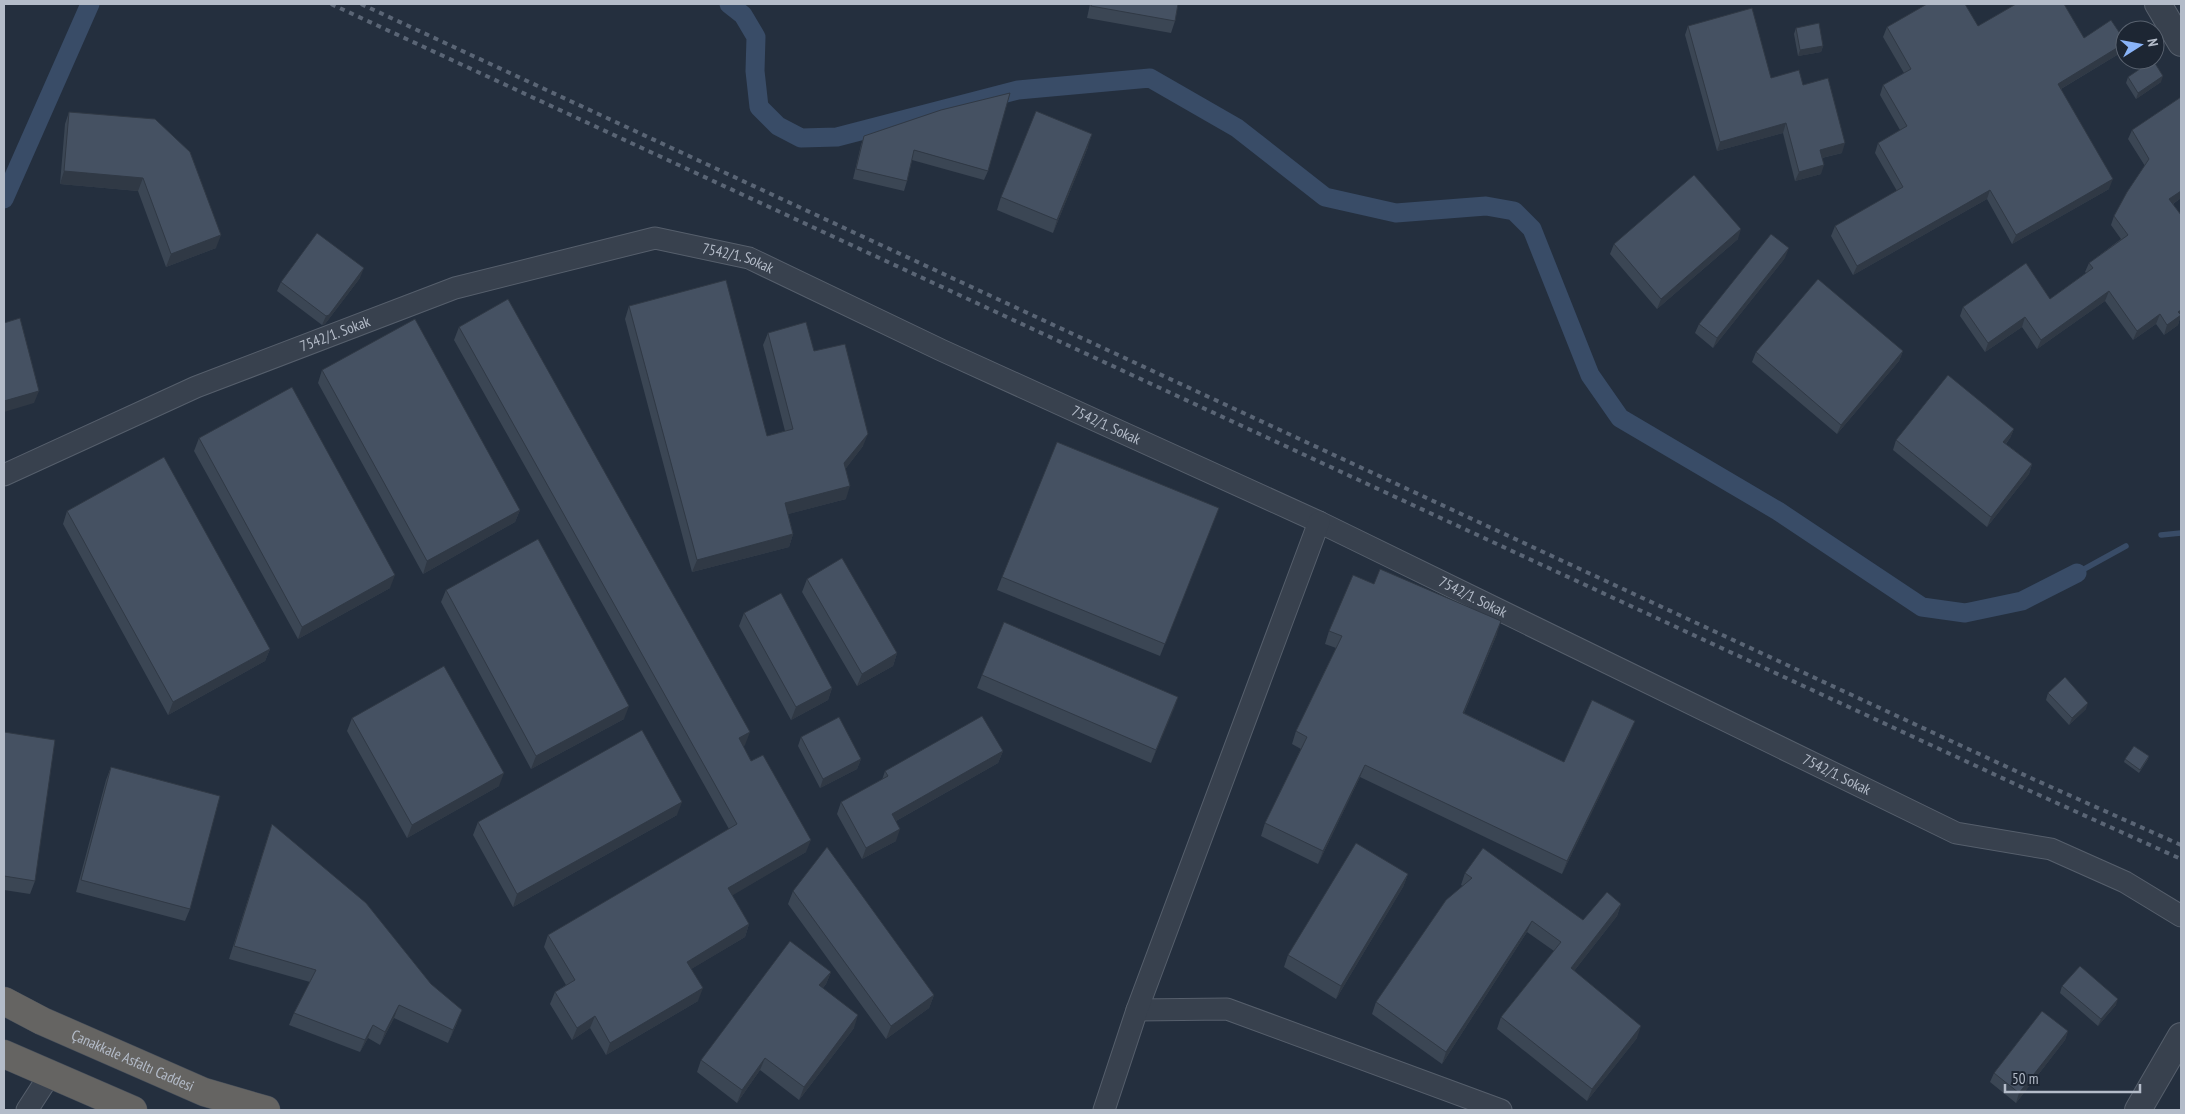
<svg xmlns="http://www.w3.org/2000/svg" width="2185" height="1114" font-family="'PT Sans Narrow',sans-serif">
	<rect width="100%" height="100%" fill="#242f3e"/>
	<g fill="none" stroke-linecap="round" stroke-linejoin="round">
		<!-- stream -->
		<path stroke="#394c67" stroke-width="5.5" d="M2161 535 2181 533
			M2077 573 2126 546"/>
		<!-- canal -->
		<path stroke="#394c67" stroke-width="19" d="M729 4 743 15 756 37 755 71 759 107 778 126 801 138 837 137 1018 90 1150 78 1237 128 1325 197 1396 213 1486 206 1514 211 1532 229 1590 375 1620 418 1778 511 1922 607 1965 613 2022 601 2077 573
			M4 199 90 4"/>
		<!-- minor casing -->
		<g stroke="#565f6c" stroke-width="23">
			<g id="minor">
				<path id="s1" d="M4 475 196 387 455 288 655 238 749 258 941 350 1319 522 1956 833 2051 849 2125 882 2181 916"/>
				<path d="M1137 1010 1227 1009 1501 1110"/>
				<path d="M27 1110 49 1076"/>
				<path d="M1104 1110 1137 1010 1319 522"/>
			</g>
		</g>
		<!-- tertiary casing -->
		<g stroke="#565f6c" stroke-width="28">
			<path id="tertiary" d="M2158 4 2181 43
				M2138 1110 2181 1036"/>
		</g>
		<!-- trunk casing -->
		<g stroke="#434c59" stroke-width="29">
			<g id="trunk">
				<path id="s2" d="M4 1001 42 1021 204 1092 266 1110"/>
				<path d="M4 1054 133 1110"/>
			</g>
		</g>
		<!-- minor -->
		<use href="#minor" stroke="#38414e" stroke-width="21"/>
		<!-- tertiary -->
		<use href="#tertiary" stroke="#38414e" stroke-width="26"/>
		<!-- trunk -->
		<use href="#trunk" stroke="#656462" stroke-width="28"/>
		<!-- rail -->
		<path stroke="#5a6575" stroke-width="4" stroke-dasharray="5 5" stroke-linecap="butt" d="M331 4 2028 790 2181 859
			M361 4 2033 779 2181 845"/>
	</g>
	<!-- wall -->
	<path fill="#3b4654" d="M1090 4H1178L1175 21 1171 33 1087 18Z
		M1688 26 1771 78 1803 85 1842 153 1822 158 1821 174 1795 181 1783 133 1717 151 1685 35Z
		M1978 26 2084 38 2122 52 2061 89 2109 189 2012 244 1987 199 1853 275 1831 236 1835 226 1897 191 1875 153 1878 143 1900 130 1880 95 1883 85 1904 73 1883 37 1887 27Z
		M1796 28 1823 46 1821 52 1798 56 1794 34Z
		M2128 77 2161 82 2136 99 2126 83Z
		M2181 97V198L2173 204 2181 215V317L2180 318 2178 325 2164 335 2156 324 2133 340 2105 301 2037 349 2022 327 1985 352 1960 316 1963 307 2050 299 2086 273 2085 272 2089 263 2121 239 2111 225 2114 216 2145 166 2128 139 2132 130Z
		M69 112 190 152 216 248 166 267 138 191 60 184 65 124Z
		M864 136 988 171 984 180 912 160 907 181 904 191 853 179 861 145Z
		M1088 147 1053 233 997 210 1001 197Z
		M1738 239 1657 309 1610 254 1614 244Z
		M1785 258 1713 348 1695 333 1699 324Z
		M360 278 325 324 322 325 277 291 281 282Z
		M629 306 767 436 785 431 763 345 768 333 814 351 863 446 846 468V499L788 514 793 534 789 547 692 572 625 319Z
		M459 327 745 745 743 746 751 761 806 852 732 895 749 924 745 937 691 969 698 1001 606 1055 590 1028 572 1040 550 1004 555 992 566 985 544 947 548 935 729 829 454 340Z
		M1903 351 1899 361 1837 434 1752 362 1756 352Z
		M322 370 520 510 515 522 423 574 318 383Z
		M2014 429 2010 438 2006 444 2032 464 2029 474 1987 527 1893 450 1896 440Z
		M199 438 390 588 298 639 194 451Z
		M67 511 270 649 265 661 168 715 63 524Z
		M1214 520 1160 656 997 590 1002 577Z
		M807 579 897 653 893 666 857 686 802 592Z
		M446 590 624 719 531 769 441 602Z
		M744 613 832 688 828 700 791 720 739 626Z
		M1329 631 1497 634 1464 713 1564 762 1630 733 1562 874 1360 777 1318 864 1261 836 1265 823 1301 749 1292 744 1296 731 1336 648 1325 644Z
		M982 675 1178 697 1151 763 977 688Z
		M2048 693 2086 709 2069 725 2046 700Z
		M352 718 499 786 407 838 347 731Z
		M4 732 35 881 30 894 4 890Z
		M801 737 861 759 857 769 820 788 798 746Z
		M1003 751 998 763 896 821V841L862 859 837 814 841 802 882 780 885 771Z
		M2149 756 2148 759 2139 773 2124 762 2125 759Z
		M111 767 190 909 185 921 76 892 106 780Z
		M677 815 513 907 473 835 478 822Z
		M272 824 457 1023 448 1043 394 1018 380 1045 368 1038 360 1052 289 1025 294 1013 310 982 229 959Z
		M1465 873 1583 920 1621 904 1617 916 1574 971 1637 1038 1587 1101 1497 1029 1501 1017 1554 951 1527 932 1442 1064 1372 1014 1376 1002 1463 886 1461 885Z
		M1408 874 1403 887 1336 999 1284 967 1288 955Z
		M793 891 934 995 929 1008 886 1039 788 904Z
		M831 972 826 984 823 988 854 1028 799 1100 760 1070 737 1103 697 1072 701 1060Z
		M2062 986 2116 1005 2098 1026 2060 993Z
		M2068 1031 2065 1040 2016 1103 1990 1082 1994 1073Z"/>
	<!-- shaded-wall -->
	<path fill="#303945" d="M2125 43 2122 52 2054 93 2058 84Z
		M1823 46 1821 52 1798 56 1800 50Z
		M2163 76 2161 82 2136 99 2138 93Z
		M1786 123 1783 133 1717 151 1720 142Z
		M1092 134 1088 147 1053 233 1057 220Z
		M1845 143 1842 153 1817 159 1820 150Z
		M1824 165 1821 174 1795 181 1799 172Z
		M64 171 143 178 138 191 60 184Z
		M2113 179 2109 189 2012 244 2016 235Z
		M1990 190 1987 199 1853 275 1857 266Z
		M2181 191V198L2165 209 2169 199Z
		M1741 229 1738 239 1657 309 1661 299Z
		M221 235 216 248 166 267 171 254Z
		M1789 248 1785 258 1713 348 1717 338Z
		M364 268 360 278 325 324 322 325 326 316Z
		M2109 291 2105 301 2037 349 2041 340Z
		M2181 310V317L2180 318 2178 325 2164 335 2167 325 2178 312Z
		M2160 314 2156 324 2133 340 2137 331Z
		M2025 317 2022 327 1985 352 1988 343Z
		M1903 351 1899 361 1837 434 1841 425Z
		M39 391 34 403 4 412V401Z
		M2014 429 2010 438 2000 451 2003 442Z
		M868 434 863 446 840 476 844 463Z
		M2032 464 2029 474 1987 527 1991 517Z
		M850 486 846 499 781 516 785 503Z
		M520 510 515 522 423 574 427 561Z
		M793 534 789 547 692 572 697 560Z
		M395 575 390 588 298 639 302 627Z
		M1501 621 1497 634 1458 726 1463 713Z
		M270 649 265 661 168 715 173 702Z
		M897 653 893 666 857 686 862 674Z
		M832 688 828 700 791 720 796 707Z
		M1178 697 1174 709 1151 763 1156 750Z
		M2088 703 2086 709 2069 725 2072 718Z
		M629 706 624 719 531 769 536 756Z
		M1635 721 1630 733 1562 874 1567 861Z
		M750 732 745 745 734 751 739 738Z
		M1003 751 998 763 887 826 892 814Z
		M861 759 857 769 820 788 823 779Z
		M1365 765 1360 777 1318 864 1323 851Z
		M504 773 499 786 407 838 412 825Z
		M682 802 677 815 513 907 517 894Z
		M900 829 896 841 862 859 866 848Z
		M811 840 806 852 723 901 728 888Z
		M1408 874 1403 887 1336 999 1341 986Z
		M1621 904 1617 916 1567 980 1571 968Z
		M1532 921 1527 932 1442 1064 1446 1052Z
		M749 924 745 937 683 974 687 962Z
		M831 972 826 984 814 998 819 985Z
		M703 988 698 1001 606 1055 610 1043Z
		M934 995 929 1008 886 1039 891 1026Z
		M2118 999 2116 1005 2098 1026 2101 1019Z
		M399 1005 394 1018 380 1045 385 1032Z
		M462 1010 457 1023 448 1043 453 1030Z
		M858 1015 854 1028 799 1100 804 1087Z
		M595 1016 590 1028 572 1040 577 1028Z
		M373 1025 368 1038 360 1052 365 1040Z
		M1641 1026 1637 1038 1587 1101 1592 1089Z
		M2068 1031 2065 1040 2016 1103 2019 1093Z
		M765 1058 760 1070 737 1103 742 1090Z"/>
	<!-- building -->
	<path fill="#455162" stroke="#303945" d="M1092 4H1178L1175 21 1091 6Z
		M1927 4H1965L1978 26 2016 4H2064L2084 38 2111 20 2125 41V43L2058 84 2113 179 2016 235 1990 190 1857 266 1835 226 1903 187 1878 143 1907 126 1883 85 1911 69 1887 27Z
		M1752 8 1771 78 1799 70 1803 85 1828 78 1845 143 1820 150 1824 165 1799 172 1786 123 1720 142 1688 26Z
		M1819 23 1823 46 1800 50 1796 28Z
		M2153 60 2163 76 2138 93 2128 77Z
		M1010 93 988 171 914 150 907 181 856 169 864 136 941 110Z
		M2181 97V191L2169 199 2181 215V310L2178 312 2181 315 2167 325 2160 314 2137 331 2109 291 2041 340 2025 317 1988 343 1963 307 2026 263 2050 299 2093 268 2089 263 2128 235 2114 216 2127 192 2149 159 2132 130Z
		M1036 111 1092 134 1057 220 1001 197Z
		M69 112 155 119 190 152 221 235 171 254 143 178 64 171Z
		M1694 175 1741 229 1661 299 1614 244Z
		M317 233 364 268 329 315 326 316 281 282Z
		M1771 234 1789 248 1717 338 1699 324Z
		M1818 279 1903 351 1841 425 1756 352Z
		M726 280 767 436 793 429 768 333 806 322 814 351 845 344 868 434 844 463 850 486 785 503 793 534 697 560 629 306Z
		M508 299 750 732 739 738 751 761 763 755 811 840 728 888 749 924 687 962 703 988 610 1043 595 1016 577 1028 555 992 575 980 548 935 737 824 459 327Z
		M20 318 39 391 4 401V323Z
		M415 319 520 510 427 561 322 370Z
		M1948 375 2014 429 2003 442 2032 464 1991 517 1896 440Z
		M292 387 395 575 302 627 199 438Z
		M1057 442 1219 508 1165 644 1002 577Z
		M164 457 270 649 173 702 67 511Z
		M538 539 629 706 536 756 446 590Z
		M842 558 897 653 862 674 807 579Z
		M1380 569 1501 621 1463 713 1564 762 1592 700 1635 721 1567 861 1365 765 1323 851 1265 823 1307 737 1296 731 1342 636 1329 631 1353 575 1374 584Z
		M781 593 832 688 796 707 744 613Z
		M1004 622 1178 697 1156 750 982 675Z
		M444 666 504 773 412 825 352 718Z
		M2065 677 2088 703 2072 718 2048 693Z
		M982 716 1003 751 892 814 900 829 866 848 841 802 888 776 885 771Z
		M839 717 861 759 823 779 801 737Z
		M642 730 682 802 517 894 478 822Z
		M4 732 55 740 35 881 4 876Z
		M2134 746 2149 756 2140 770 2125 759Z
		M111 767 220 796 190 909 81 880Z
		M272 824 366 903 431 984 462 1010 453 1030 399 1005 385 1032 373 1025 365 1040 294 1013 316 970 234 946Z
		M1356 843 1408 874 1341 986 1288 955Z
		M827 847 934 995 891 1026 793 891Z
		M1483 848 1583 920 1607 892 1621 904 1571 968 1641 1026 1592 1089 1501 1017 1561 942 1532 921 1446 1052 1376 1002 1446 900 1472 878 1465 873Z
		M790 941 831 972 819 985 858 1015 804 1087 765 1058 742 1090 701 1060Z
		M2080 966 2118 999 2101 1019 2062 986Z
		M2042 1011 2068 1031 2019 1093 1994 1073Z"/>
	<g text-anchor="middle" stroke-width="4.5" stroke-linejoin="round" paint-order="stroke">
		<!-- street labels -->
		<g font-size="15" fill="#b4bcc9" stroke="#1d2633">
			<text dy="5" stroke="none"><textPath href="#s1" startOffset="780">7542/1. Sokak</textPath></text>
			<text dy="5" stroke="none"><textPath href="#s1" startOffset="360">7542/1. Sokak</textPath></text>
			<text dy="5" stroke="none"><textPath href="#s1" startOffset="1185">7542/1. Sokak</textPath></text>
			<text dy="5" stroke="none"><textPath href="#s1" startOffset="1590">7542/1. Sokak</textPath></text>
			<text dy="5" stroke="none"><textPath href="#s1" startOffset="1995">7542/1. Sokak</textPath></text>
			<text dy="5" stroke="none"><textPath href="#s2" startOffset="142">Çanakkale Asfaltı Caddesi</textPath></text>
		</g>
	</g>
	<!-- border -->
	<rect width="2185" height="1114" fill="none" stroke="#b4bcc9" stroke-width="10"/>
	<!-- north arrow -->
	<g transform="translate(2140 45) rotate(79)"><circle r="24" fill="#1d2633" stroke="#59626f"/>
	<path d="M0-4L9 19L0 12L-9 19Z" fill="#8ab4f8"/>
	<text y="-8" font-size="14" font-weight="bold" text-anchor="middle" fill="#b4bcc9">N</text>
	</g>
	<!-- scale -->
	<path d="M2005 1084v8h135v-8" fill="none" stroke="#b4bcc9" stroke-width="2.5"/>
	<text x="2012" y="1084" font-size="15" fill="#b4bcc9" stroke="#1d2633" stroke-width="4" paint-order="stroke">50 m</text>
</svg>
